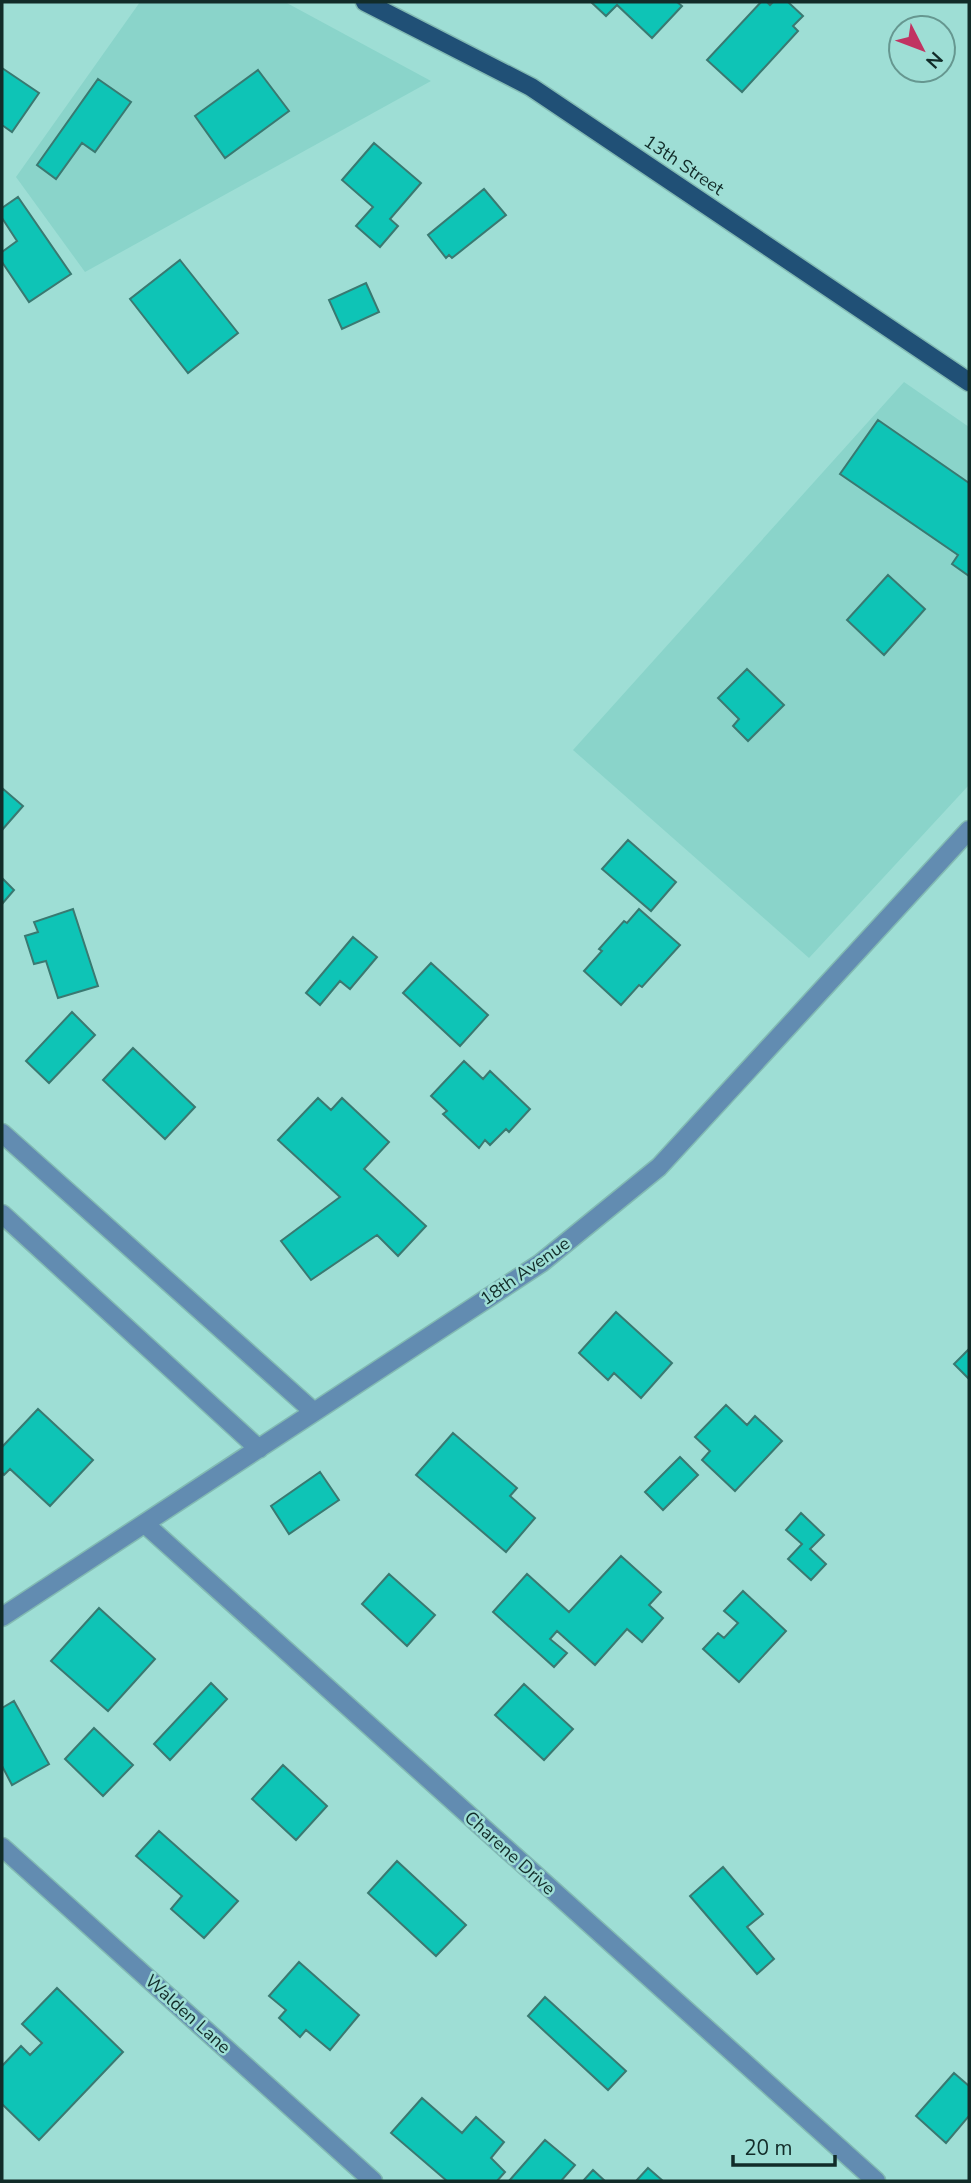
<svg xmlns="http://www.w3.org/2000/svg" width="971" height="2183" font-family="'Nunito Sans',sans-serif">
	<rect width="100%" height="100%" fill="#9eded5"/>
	<!-- built -->
	<path fill="#8ad4ca" d="M140 2H285L431 81 85 272 16 177Z
		M904 382 969 427V785L809 958 573 750Z"/>
	<!-- building -->
	<path fill="#0ec4b6" stroke="#3a7971" stroke-width="2" d="M591 2H677L682 6 652 38 617 5 606 16Z
		M761 2H767L770 5 773 2H788L803 16 793 26 798 31 742 92 707 60Z
		M2 68 39 93 12 132 2 125Z
		M258 70 289 111 225 158 195 116Z
		M98 79 131 102 95 152 82 143 56 179 37 165Z
		M374 143 421 183 390 219 398 226 380 247 356 226 373 207 342 180Z
		M484 189 506 215 452 258 449 255 446 258 428 235Z
		M18 197 71 274 29 302 2 262V252L17 241 2 218V208Z
		M180 260 238 333 188 373 130 299Z
		M366 283 379 312 342 329 329 300Z
		M878 420 969 483V576L952 564 958 555 840 474Z
		M888 575 925 609 884 655 847 620Z
		M747 669 784 705 748 741 733 726 739 719 718 698Z
		M2 788 23 806 2 830Z
		M628 840 676 882 651 911 602 869Z
		M2 878 14 890 2 904Z
		M73 909 98 986 58 998 46 961 34 964 25 936 38 932 34 922Z
		M639 909 680 945 642 987 639 985 621 1005 584 971 602 951 599 949 624 921 627 923Z
		M353 937 377 957 350 989 340 981 320 1005 306 993Z
		M431 963 488 1015 460 1046 403 993Z
		M72 1012 95 1035 49 1083 26 1061Z
		M133 1048 195 1107 165 1139 103 1080Z
		M464 1061 483 1079 490 1071 530 1109 509 1132 506 1129 490 1145 485 1140 479 1148 443 1114 447 1111 431 1096Z
		M318 1098 331 1110 342 1098 389 1142 364 1169 426 1226 398 1256 377 1235 311 1280 281 1241 340 1197 278 1140Z
		M616 1312 672 1363 641 1398 614 1373 608 1380 579 1353Z
		M969 1349V1379L954 1364Z
		M726 1405 747 1425 755 1416 782 1441 735 1491 702 1460 710 1451 695 1437Z
		M38 1409 93 1460 50 1506 10 1469 4 1475 2 1472V1447Z
		M453 1433 517 1488 510 1496 535 1518 506 1552 416 1475Z
		M680 1457 698 1475 663 1510 645 1492Z
		M320 1472 339 1500 289 1534 271 1506Z
		M801 1513 824 1535 810 1549 826 1564 811 1580 788 1559 802 1544 786 1530Z
		M621 1556 661 1592 649 1605 663 1618 642 1642 627 1629 595 1665 557 1631 550 1639 567 1653 554 1667 493 1612 527 1574 569 1612Z
		M389 1574 435 1615 407 1646 362 1604Z
		M743 1591 786 1631 739 1682 703 1649 718 1633 724 1638 738 1623 724 1611Z
		M99 1608 155 1659 108 1711 51 1661Z
		M211 1683 227 1699 170 1760 154 1744Z
		M524 1684 573 1729 544 1760 495 1715Z
		M14 1701 49 1764 12 1785 2 1766V1708Z
		M94 1728 133 1765 103 1796 65 1759Z
		M283 1765 327 1806 296 1840 252 1799Z
		M159 1831 238 1901 204 1938 171 1909 182 1896 136 1856Z
		M397 1861 466 1925 436 1956 368 1893Z
		M723 1867 763 1914 747 1927 774 1959 757 1974 690 1896Z
		M299 1962 359 2015 330 2050 306 2030 300 2037 279 2018 286 2010 269 1996Z
		M57 1988 123 2052 39 2140 2 2104V2066L21 2046 30 2055 42 2043 22 2024Z
		M545 1997 626 2071 608 2090 528 2016Z
		M954 2073 969 2086V2116L946 2143 916 2116Z
		M422 2098 462 2133 476 2117 504 2142 491 2158 505 2172 497 2181H447L391 2133Z
		M545 2140 575 2165 561 2181H509Z
		M648 2168 663 2181H636Z
		M593 2170 605 2181H583Z"/>
	<g fill="none" stroke-linecap="round" stroke-linejoin="round">
		<!-- minor casing -->
		<g stroke="#82bab3" stroke-width="21">
			<path id="minor" d="M2 1133 314 1412
				M2 1214 259 1449
				M145 1524 876 2181
				M2 1617 541 1263 659 1167 969 830
				M2 1847 373 2181"/>
		</g>
		<!-- major casing -->
		<g stroke="#82bab3" stroke-width="21">
			<path id="major" d="M365 2 531 87 969 382"/>
		</g>
		<!-- minor -->
		<use href="#minor" stroke="#628cb1" stroke-width="18"/>
		<!-- major -->
		<use href="#major" stroke="#205076" stroke-width="18"/>
	</g>
	<g text-anchor="middle" stroke-width="5" stroke-linejoin="round" paint-order="stroke">
		<!-- street labels -->
		<g font-size="18" fill="#122c29" stroke="#9eded5">
			<text transform="translate(684 165) rotate(34)" y="6">13th Street</text>
			<text transform="translate(525 1271) rotate(-35)" y="6">18th Avenue</text>
			<text transform="translate(510 1853) rotate(42)" y="6">Charene Drive</text>
			<text transform="translate(188 2014) rotate(42)" y="6">Walden Lane</text>
		</g>
	</g>
	<!-- border -->
	<rect width="971" height="2183" fill="none" stroke="#122c29" stroke-width="7"/>
	<!-- north arrow -->
	<g transform="translate(922 49) rotate(132)"><circle r="33" fill="#9eded5" stroke="#669790" stroke-width="2"/>
	<path d="M0-5L12 26L0 18L-12 26Z" fill="#c13362"/>
	<text y="-10" font-size="19" font-weight="bold" text-anchor="middle" fill="#122c29">N</text>
	</g>
	<!-- scale -->
	<path d="M733 2155v10h102v-10" fill="none" stroke="#122c29" stroke-width="3.5"/>
	<text x="744" y="2155" font-size="21" fill="#122c29" stroke="#9eded5" stroke-width="5" paint-order="stroke">20 m</text>
</svg>
